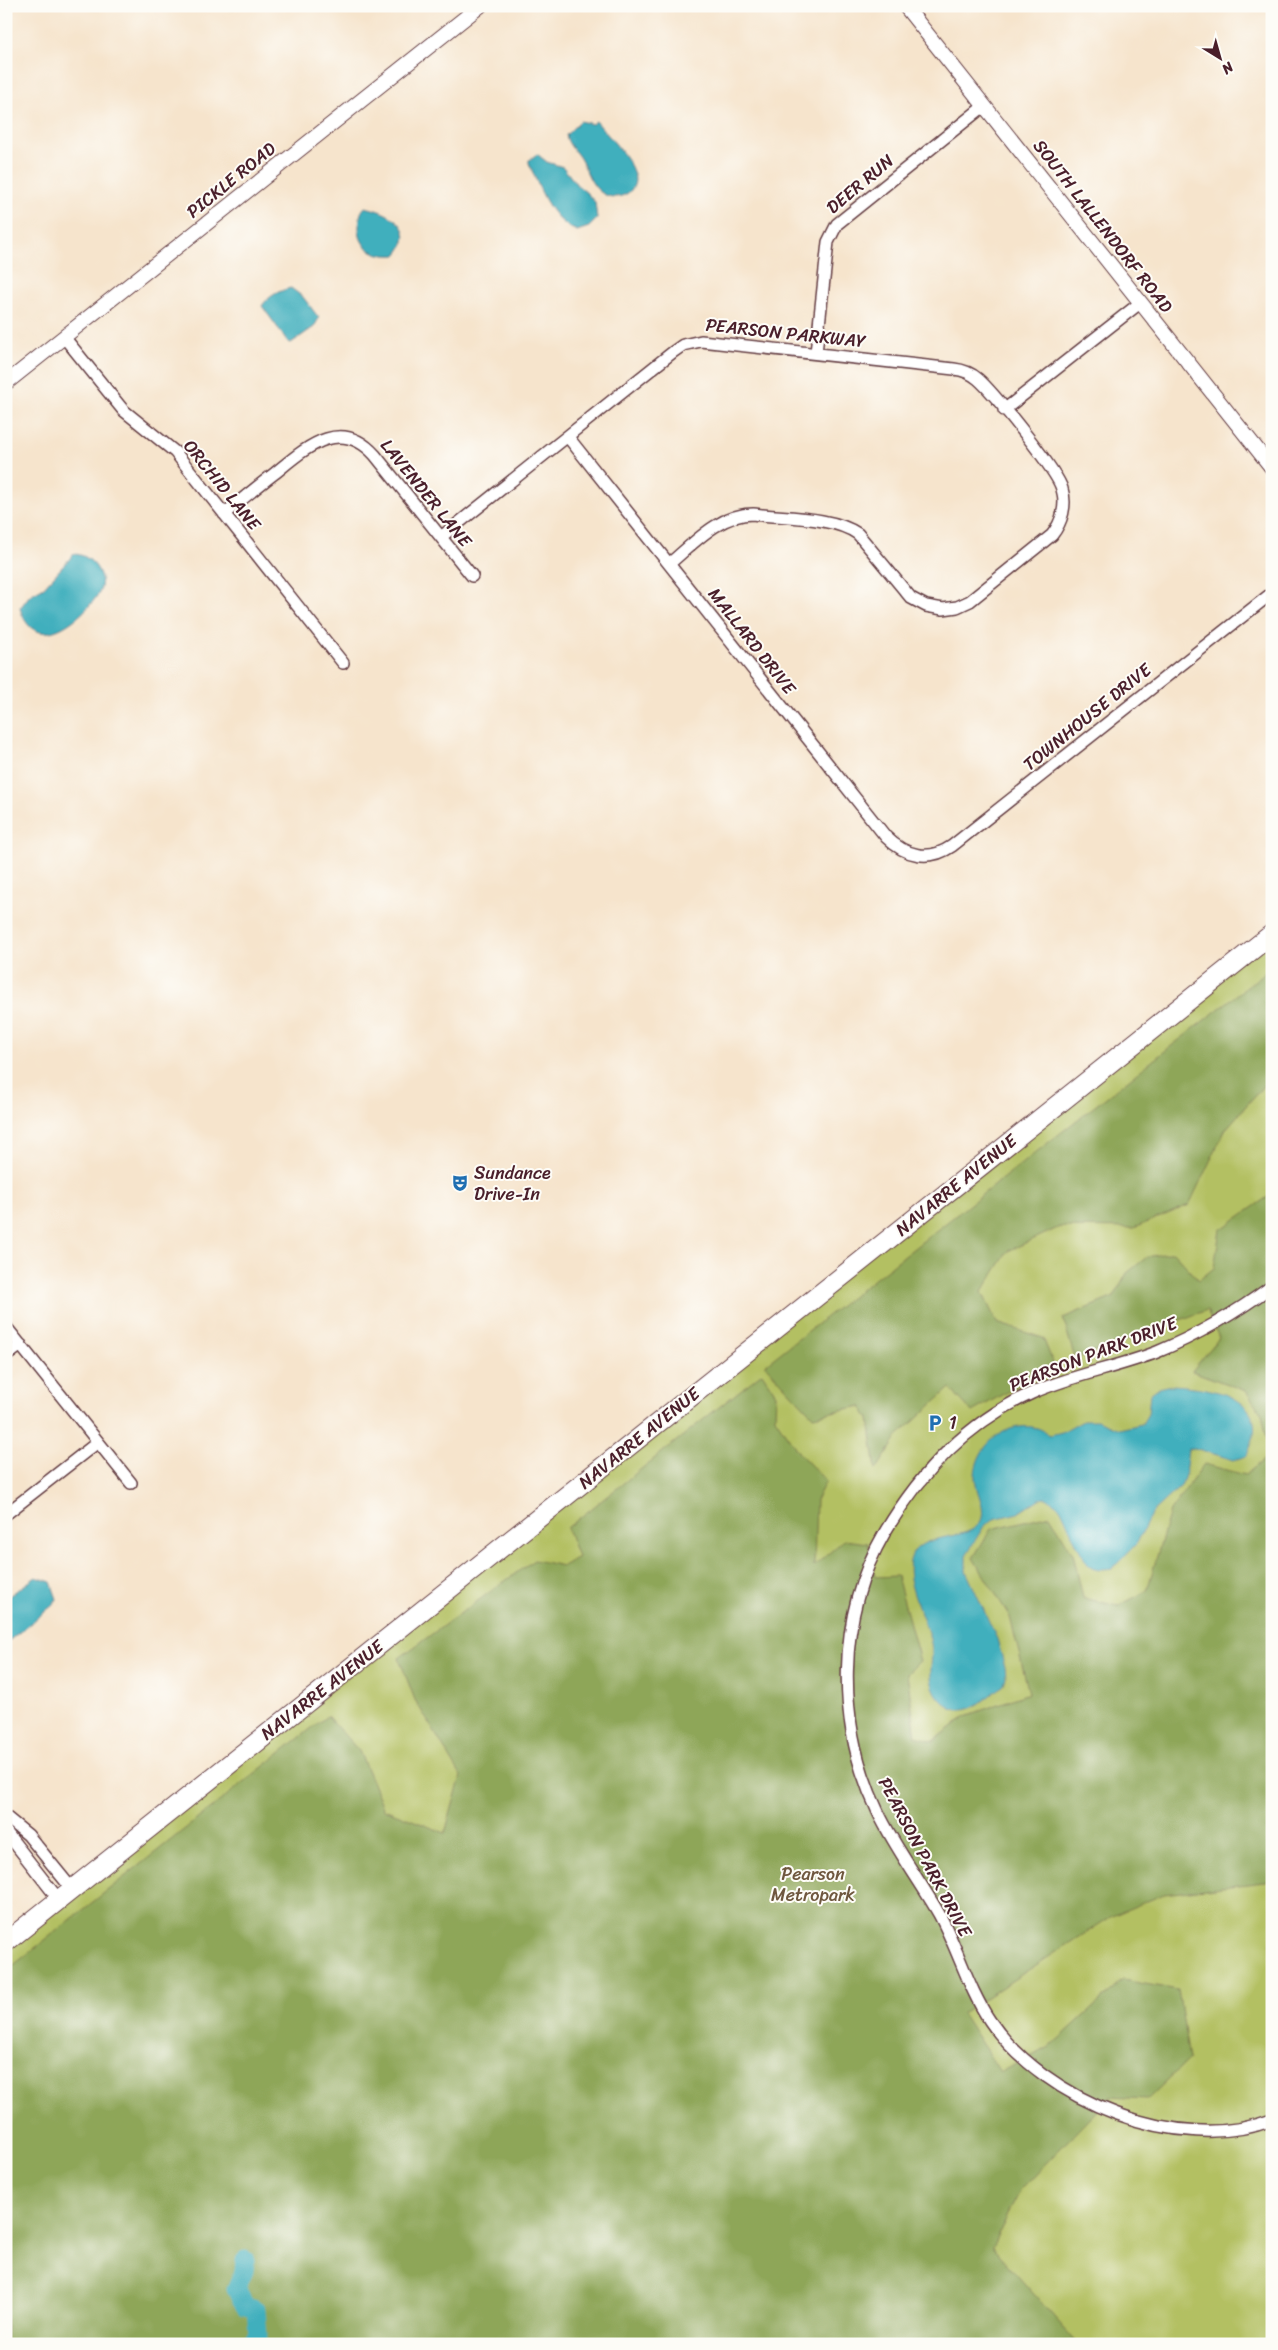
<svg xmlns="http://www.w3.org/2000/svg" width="1278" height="2350" font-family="Sriracha,sans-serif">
	<rect width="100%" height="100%" fill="#fdfcf7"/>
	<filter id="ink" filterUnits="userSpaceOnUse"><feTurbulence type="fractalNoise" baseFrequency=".02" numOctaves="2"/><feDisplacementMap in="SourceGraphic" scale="10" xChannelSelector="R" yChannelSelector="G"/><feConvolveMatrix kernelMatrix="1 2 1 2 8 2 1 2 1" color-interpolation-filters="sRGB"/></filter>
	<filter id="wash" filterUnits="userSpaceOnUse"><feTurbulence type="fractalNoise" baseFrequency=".0096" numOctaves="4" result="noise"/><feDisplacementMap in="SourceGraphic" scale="20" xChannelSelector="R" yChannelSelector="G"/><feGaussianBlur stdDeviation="1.12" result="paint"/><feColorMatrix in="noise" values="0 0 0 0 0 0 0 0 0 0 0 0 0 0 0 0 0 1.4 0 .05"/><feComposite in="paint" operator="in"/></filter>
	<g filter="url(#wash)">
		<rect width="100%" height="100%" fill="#f6e4cc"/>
		<!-- green -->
		<path fill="#b3c062" stroke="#7e7046" d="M1272 934V2344H6V1941Z"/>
		<!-- forest -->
		<path fill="#8ea658" stroke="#6c6242" d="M1272 967V1076L1225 1130 1189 1205 1134 1228 1060 1227 1008 1251 982 1292 997 1323 1043 1338 1054 1365 972 1412 950 1388 899 1435 876 1470 869 1419 861 1406 813 1416 765 1365Z
			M1272 1194V1881L1164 1894 1112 1916 962 2013 1000 2072 1050 2047 1123 1980 1178 1990 1189 2059 1148 2099 1110 2097 1021 2189 992 2247 1078 2344H6V1971L327 1716 359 1751 384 1809 445 1833 461 1776 415 1700 399 1658 534 1560 563 1566 578 1557 567 1528 762 1373 776 1394 775 1418 799 1453 826 1481 816 1500 814 1566 844 1540 868 1543 875 1577 897 1576 920 1661 907 1674 916 1736 934 1741 966 1716 1029 1693 1010 1617 973 1558 991 1529 1050 1515 1073 1554 1083 1598 1118 1606 1147 1591 1170 1511 1204 1464 1245 1475 1270 1455 1262 1414 1246 1391 1192 1371 1219 1338 1207 1310 1075 1359 1063 1318 1114 1297 1127 1273 1147 1257 1173 1252 1199 1280 1214 1268 1220 1230Z"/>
		<!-- water -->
		<path fill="#40afbd" stroke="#456774" d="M580 121 592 124 596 121C609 137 628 155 634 174 640 193 616 203 602 193 591 186 587 171 581 160 576 151 568 146 566 135Z
			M537 154 547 162 563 167 577 185 587 193 595 202 597 219 589 227 577 231C550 220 540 189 529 163V160Z
			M365 207C389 212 420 228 396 255 375 257 358 248 359 226 360 219 359 213 365 207Z
			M291 288 303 297 319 318 314 327 291 343 288 342 262 306C267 297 280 290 291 288Z
			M74 554C91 554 108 576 99 593 82 620 34 658 20 608L30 595 44 587Z
			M1171 1385C1213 1387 1278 1398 1246 1456L1234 1460 1194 1448 1188 1449 1185 1475 1181 1486 1151 1514 1137 1543 1112 1569C1105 1570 1099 1571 1092 1568 1084 1565 1067 1521 1061 1510 1058 1504 1052 1501 1046 1498L1039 1499 1018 1513 994 1519 984 1526 966 1555V1571L997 1639 1005 1667 1006 1678 1003 1686C988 1694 974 1715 954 1709 946 1706 938 1698 935 1691 926 1675 935 1658 931 1643 926 1619 901 1579 912 1555 924 1530 975 1543 982 1518 985 1504 975 1490 975 1477 975 1446 1006 1420 1037 1428 1042 1429 1046 1433 1050 1435L1062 1432 1083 1420H1097L1119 1429 1142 1424 1148 1414 1150 1394 1158 1388Z
			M36 1577 51 1582 57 1599 53 1605 6 1643V1598Z"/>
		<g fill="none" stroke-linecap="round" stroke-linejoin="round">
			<!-- river -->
			<path stroke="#40afbd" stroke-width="19" d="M245 2260 244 2271 236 2289 245 2306 253 2308 256 2310 258 2334 250 2344"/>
		</g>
	</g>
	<g filter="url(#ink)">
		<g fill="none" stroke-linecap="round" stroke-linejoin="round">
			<!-- minor casing -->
			<g stroke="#643d43" stroke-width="14">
				<path id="minor" d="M64 337 123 410 175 452 343 663
					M816 353 828 242 837 224 984 106
					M1004 410 1140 303
					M568 437 886 837C905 856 929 862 952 846L1272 593
					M224 514C241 500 258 486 275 473 306 448 340 416 375 455L472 576
					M441 537 673 352 683 345 701 341 954 369C963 370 971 373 978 379 993 392 1058 472 1062 489 1067 505 1062 522 1052 535L970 601 957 607 943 609 926 606 911 598 858 534C833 516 783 518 753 514 719 514 693 544 669 564
					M1272 1286C1237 1312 1198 1335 1157 1352 1116 1368 1072 1375 1032 1393 968 1422 920 1473 885 1532 836 1616 836 1725 878 1812 895 1848 919 1879 939 1914 958 1949 968 1988 990 2021 1044 2100 1179 2156 1272 2120
					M6 1327 131 1483
					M6 1356 21 1345
					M6 1514 98 1442
					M6 1817 28 1835 72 1889
					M6 1832 59 1900"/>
			</g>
			<!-- tertiary casing -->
			<g stroke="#643d43" stroke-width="16">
				<path id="tertiary" d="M905 6 1272 468
					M6 383 480 6"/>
			</g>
			<!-- trunk casing -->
			<g stroke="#643d43" stroke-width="21">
				<path id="trunk" d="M6 1942 1272 934"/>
			</g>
			<!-- minor -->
			<use href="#minor" stroke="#fff" stroke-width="11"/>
			<!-- tertiary -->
			<use href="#tertiary" stroke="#fff" stroke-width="14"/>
			<!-- trunk -->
			<use href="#trunk" stroke="#fff" stroke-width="19"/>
		</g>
	</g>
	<!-- icons -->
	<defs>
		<g id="theatre-bare" transform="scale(1.35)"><path d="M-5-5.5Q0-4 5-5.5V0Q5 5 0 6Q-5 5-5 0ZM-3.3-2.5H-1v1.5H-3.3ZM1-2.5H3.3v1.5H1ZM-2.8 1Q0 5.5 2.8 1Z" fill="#1f6fb2" stroke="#fdfcf7" stroke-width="2.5" paint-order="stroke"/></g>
		<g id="parking-bare" transform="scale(1.35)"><path d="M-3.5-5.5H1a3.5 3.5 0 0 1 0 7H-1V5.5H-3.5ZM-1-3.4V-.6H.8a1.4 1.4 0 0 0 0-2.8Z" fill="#1f6fb2" stroke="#fdfcf7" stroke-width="2.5" paint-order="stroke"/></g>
	</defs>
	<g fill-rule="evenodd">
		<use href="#theatre-bare" x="460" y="1183"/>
		<use href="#parking-bare" x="935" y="1423"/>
	</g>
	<g text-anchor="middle" stroke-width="4" stroke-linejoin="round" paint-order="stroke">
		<!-- street labels -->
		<g font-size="18" fill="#4a1f2b" stroke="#fdfcf7">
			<text transform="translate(231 180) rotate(-39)" y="6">PICKLE ROAD</text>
			<text transform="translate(860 184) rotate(-40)" y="6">DEER RUN</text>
			<text transform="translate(1103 226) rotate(52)" y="6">SOUTH LALLENDORF ROAD</text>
			<text transform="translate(786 333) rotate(6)" y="6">PEARSON PARKWAY</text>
			<text transform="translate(222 485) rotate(51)" y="6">ORCHID LANE</text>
			<text transform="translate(426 493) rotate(51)" y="6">LAVENDER LANE</text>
			<text transform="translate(752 641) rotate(52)" y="6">MALLARD DRIVE</text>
			<text transform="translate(1087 717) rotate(-39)" y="6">TOWNHOUSE DRIVE</text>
			<text transform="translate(956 1185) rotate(-39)" y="6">NAVARRE AVENUE</text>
			<text transform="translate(1093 1354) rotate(-21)" y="6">PEARSON PARK DRIVE</text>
			<text transform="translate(639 1438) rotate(-39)" y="6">NAVARRE AVENUE</text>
			<text transform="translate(322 1690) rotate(-38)" y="6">NAVARRE AVENUE</text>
			<text transform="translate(925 1857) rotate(62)" y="6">PEARSON PARK DRIVE</text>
		</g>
		<!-- poi labels -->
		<g font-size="18" fill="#4a1f2b" stroke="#fdfcf7" text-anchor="start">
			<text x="474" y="1179">Sundance<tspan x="474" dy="21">Drive-In</tspan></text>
			<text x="949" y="1429">1</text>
		</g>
		<!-- park labels -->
		<g font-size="18" fill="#6f573e" stroke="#fdfcf7">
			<text x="813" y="1880">Pearson<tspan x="813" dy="21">Metropark</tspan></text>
		</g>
	</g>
	<!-- margin -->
	<rect width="1278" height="2350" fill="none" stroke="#fdfcf7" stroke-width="25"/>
	<!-- north arrow -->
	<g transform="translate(1220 58) rotate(143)" stroke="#fdfcf7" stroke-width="4" paint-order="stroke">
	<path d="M0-4L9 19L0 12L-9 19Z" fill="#4a1f2b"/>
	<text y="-8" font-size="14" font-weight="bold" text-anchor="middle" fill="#4a1f2b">N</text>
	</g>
</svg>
